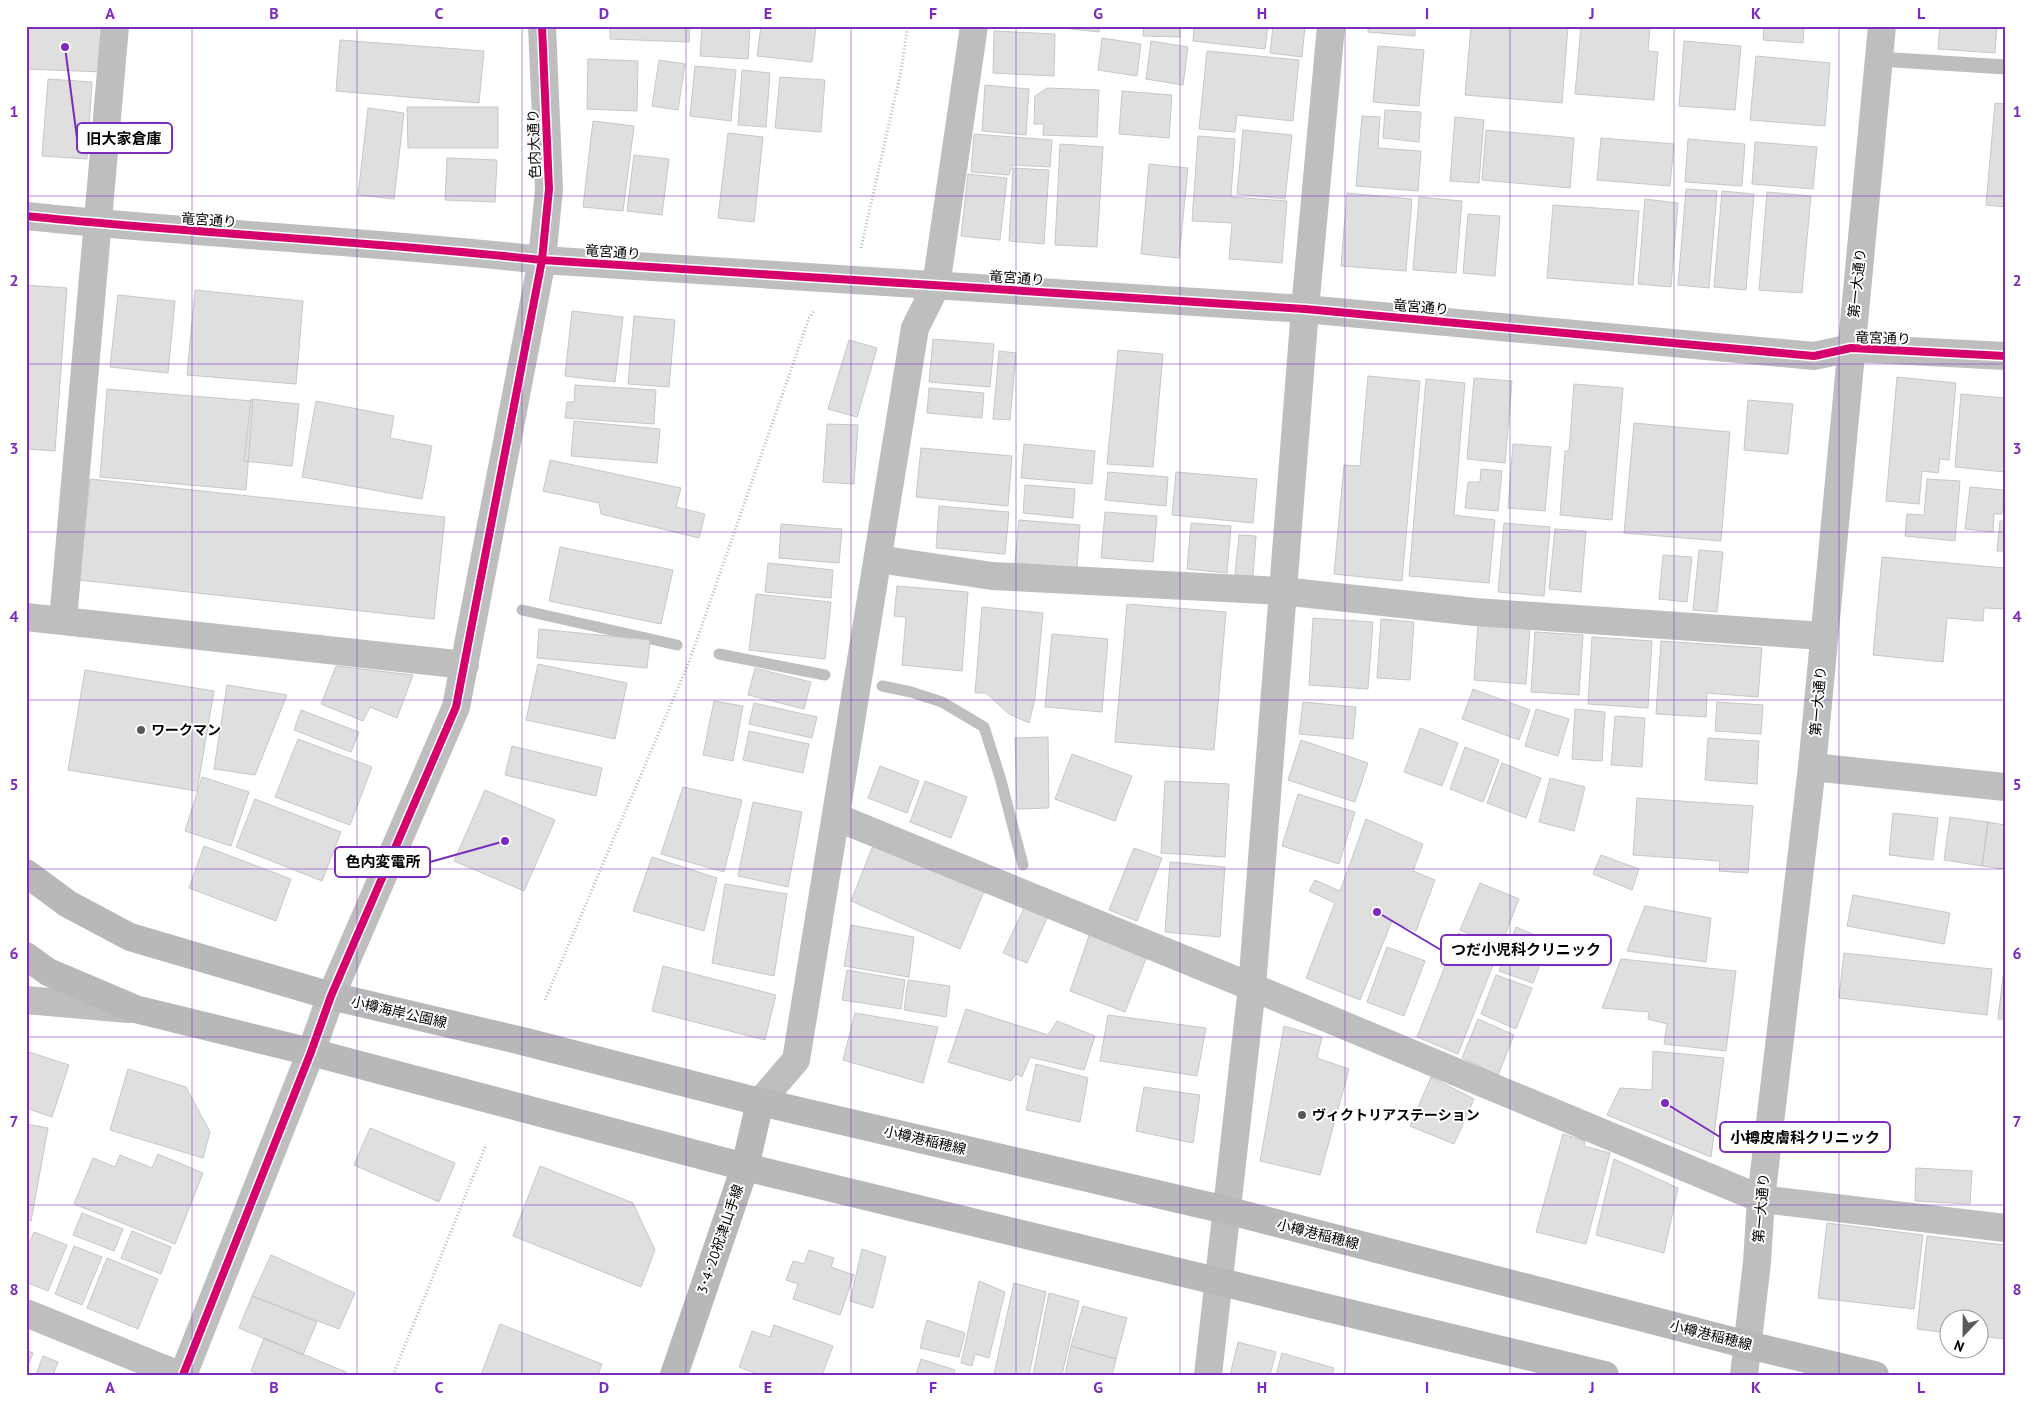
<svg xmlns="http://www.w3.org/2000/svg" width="2031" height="1401" font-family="'PT Sans','Noto Sans JP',sans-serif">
	<rect width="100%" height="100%" fill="#fff"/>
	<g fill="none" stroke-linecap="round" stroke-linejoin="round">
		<!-- stream -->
		<path stroke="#bfbfbf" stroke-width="11" d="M522 610 677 645
			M719 654 825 675
			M882 686 911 692 942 702 984 727 1000 777 1023 865"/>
	</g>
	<!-- building -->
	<path fill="#dfdfdf" stroke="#c7c7c7" d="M26 26H105L103 72 26 69Z
		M610 26H690L689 42 610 39Z
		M702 26H750L748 59 700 56Z
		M761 26H816L812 62 757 56Z
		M1044 26H1100L1099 32Z
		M1144 26H1180V37L1143 36Z
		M1194 26H1268L1265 49 1193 41Z
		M1273 26H1305L1302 57 1270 53Z
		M1368 26H1415V36L1368 32Z
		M1471 26 1568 27 1562 103 1465 95Z
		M1581 26H1650L1648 51 1658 52 1654 100 1575 94Z
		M1764 26H1804L1803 43 1763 40Z
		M1940 26H1997L1995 53 1938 49Z
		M994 31 1055 34 1054 76 993 73Z
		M1102 38 1141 44 1137 76 1098 70Z
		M340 40 484 51 479 103 336 91Z
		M1151 41 1188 47 1183 85 1146 79Z
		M1684 41 1741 46 1735 110 1679 106Z
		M1378 46 1424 50 1419 106 1373 102Z
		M1207 51 1299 60 1293 121 1237 115 1235 132 1199 129Z
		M1756 56 1830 63 1825 126 1750 120Z
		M588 59 638 61 637 111 587 109Z
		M659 60 685 64 678 110 652 106Z
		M695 66 736 70 731 121 690 116Z
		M742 70 770 73 766 127 738 125Z
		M780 77 825 80 821 132 775 128Z
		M48 79 92 82 87 159 42 156Z
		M985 85 1029 89 1026 135 982 131Z
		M1047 88 1099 90 1097 137 1043 135 1044 124H1034L1035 96Z
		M1122 91 1172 95 1169 138 1119 134Z
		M1995 103 2005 104V207L1986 205Z
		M407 107H498V148H408Z
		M368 108 404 113 394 199 358 195Z
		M1385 110 1421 112 1419 142 1383 138Z
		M1362 116 1380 117 1378 148 1421 151 1418 191 1356 186Z
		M1455 117 1484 120 1479 183 1450 181Z
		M593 121 634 126 623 211 583 207Z
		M1243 130 1292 135 1285 199 1237 194Z
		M1486 130 1574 138 1570 188 1482 180Z
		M728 133 763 137 754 222 718 218Z
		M974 134 1052 140 1050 167 1013 165 1009 175 971 172Z
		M1198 136 1235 139 1231 197 1287 201 1282 263 1229 259 1232 223 1192 221Z
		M1601 138 1674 144 1670 186 1597 180Z
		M1688 139 1745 144 1742 186 1685 182Z
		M1755 142 1817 147 1813 189 1752 184Z
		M1060 144 1103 147 1097 247 1055 245Z
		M634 155 669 159 662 215 627 211Z
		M447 158 497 160 495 202 445 200Z
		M1149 164 1188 168 1179 258 1141 254Z
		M1013 168 1049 170 1044 244 1009 241Z
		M968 174 1007 178 1000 240 961 236Z
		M1686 189 1717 191 1709 288 1678 285Z
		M1722 191 1754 194 1746 290 1714 287Z
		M1767 192 1811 196 1802 293 1759 290Z
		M1347 193 1412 199 1406 271 1341 266Z
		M1419 197 1462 201 1456 273 1413 270Z
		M1645 199 1678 203 1671 287 1638 284Z
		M1553 205 1639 211 1633 285 1547 278Z
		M1468 214 1500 216 1495 276 1463 273Z
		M26 285 67 288 55 451 26 449Z
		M195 290 303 301 296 384 187 375Z
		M118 295 175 301 168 373 110 367Z
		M572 311 623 317 615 382 565 376Z
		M634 316 675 320 669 387 628 384Z
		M933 339 994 344 990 387 929 382Z
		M849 340 877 348 857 417 828 409Z
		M1118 350 1163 354 1153 467 1107 464Z
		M999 351 1016 353 1010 420 993 419Z
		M1368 376 1420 381 1402 581 1334 574 1344 465 1360 466Z
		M1897 377 1956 383 1949 460 1940 459 1938 473 1922 471 1919 504 1886 501Z
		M1474 378 1512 381 1505 463 1467 459Z
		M1426 379 1465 383 1454 515 1495 520 1489 583 1409 576Z
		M1574 384 1623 388 1612 520 1560 515 1565 451H1569Z
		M575 385 656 390 654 424 565 418 567 402H574Z
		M929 388 984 393 982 418 927 413Z
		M107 389 253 401 246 490 100 477Z
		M1961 394 2005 398V472L1955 467Z
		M251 399 299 404 292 466 244 461Z
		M1748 400 1793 404 1788 454 1744 450Z
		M316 401 394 416 390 438 432 446 422 499 302 477Z
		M574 421 660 429 657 463 571 456Z
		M1634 423 1730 432 1721 541 1624 533Z
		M827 424 858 425 854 484 823 482Z
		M1024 444 1095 451 1092 484 1021 478Z
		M1513 444 1551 447 1545 511 1508 508Z
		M921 448 1012 456 1008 506 916 497Z
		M550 460 681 488 676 507 705 514 699 538 601 514 599 503 543 491Z
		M1481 469 1502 471 1498 511 1465 508 1468 482H1480Z
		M1108 472 1168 477 1166 506 1105 500Z
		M1176 472 1257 479 1253 523 1172 515Z
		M90 479 445 517 434 619 79 580Z
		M1927 479 1960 481 1955 541 1905 536 1907 514 1924 515Z
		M1025 485 1075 489 1073 518 1023 513Z
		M1970 487 2004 490 2002 514H1994L1993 532 1965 529Z
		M939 506 1009 512 1005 554 936 548Z
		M1105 512 1157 516 1153 562 1101 558Z
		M1019 520 1080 525 1077 568 1015 563Z
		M2000 521H2005V551H1997Z
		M1191 523 1231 526 1227 573 1187 569Z
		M1504 523 1550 527 1544 596 1498 592Z
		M781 524 842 529 839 563 779 558Z
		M1555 529 1586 531 1581 592 1549 589Z
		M1239 535 1256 536 1253 576 1235 575Z
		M560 547 673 570 661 624 549 601Z
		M1699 550 1723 552 1717 612 1693 610Z
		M1663 555 1692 557 1687 602 1659 599Z
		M1882 557 2005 568V609L1984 608 1983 621 1947 618 1943 662 1873 655Z
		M768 563 833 570 831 598 765 592Z
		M897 586 968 592 962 671 902 665 906 617 894 616Z
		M756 594 831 602 825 659 749 650Z
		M1127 604 1226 612 1214 750 1115 742Z
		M982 607 1043 613 1035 698 1029 723 1009 714 986 693H975Z
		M1313 618 1373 622 1368 689 1309 685Z
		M1381 619 1414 622 1410 680 1377 678Z
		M1478 624 1530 628 1526 684 1474 680Z
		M539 629 650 640 647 668 537 658Z
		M1535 632 1583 635 1579 695 1531 692Z
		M1052 634 1108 639 1102 712 1045 707Z
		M1592 637 1652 641 1648 708 1588 704Z
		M1661 641 1762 648 1758 697 1707 693 1706 717 1656 714Z
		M538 664 627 683 615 739 526 720Z
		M336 666 413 675 397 718 370 707 363 721 321 704Z
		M755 668 811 682 804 709 748 695Z
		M85 670 214 691 197 791 68 770Z
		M227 685 287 695 255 775 214 769Z
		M1473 689 1530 710 1519 740 1462 719Z
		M714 701 743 706 733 761 703 755Z
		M1303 702 1356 707 1353 739 1299 734Z
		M1717 702 1763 705 1761 734 1715 731Z
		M754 703 817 717 812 738 749 724Z
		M1536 709 1569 719 1558 756 1525 746Z
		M1575 709 1605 712 1602 761 1572 759Z
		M301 710 359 732 351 752 294 730Z
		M1615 716 1645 718 1642 767 1611 765Z
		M1420 728 1458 743 1442 786 1404 772Z
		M749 731 809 744 803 773 743 760Z
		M1048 737 1049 808 1017 809 1015 738Z
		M1708 738 1759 741 1757 784 1705 780Z
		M298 739 372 767 350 825 275 797Z
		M1301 740 1368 763 1355 802 1288 780Z
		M512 746 602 768 596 796 505 775Z
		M1465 747 1499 760 1483 802 1450 789Z
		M1072 754 1132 776 1115 821 1055 799Z
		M1502 763 1541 778 1526 818 1487 803Z
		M880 766 919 781 907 813 868 798Z
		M202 777 249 792 231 846 185 831Z
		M1550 778 1585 787 1574 831 1539 822Z
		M925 781 967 797 951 838 910 822Z
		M1165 781 1229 784 1225 857 1161 853Z
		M683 787 742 800 724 872 661 854Z
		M485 790 555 820 524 891 454 861Z
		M1298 794 1355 812 1339 864 1282 846Z
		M1637 798 1753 806 1748 873 1719 871 1720 861 1633 855Z
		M255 799 341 832 322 881 236 847Z
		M753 802 802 812 788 887 738 876Z
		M1893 813 1938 818 1933 860 1889 855Z
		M1950 817 1988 822 1982 866 1944 860Z
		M1366 819 1423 844 1413 871 1435 880 1416 931 1392 921 1360 1000 1306 978 1335 903 1309 891 1315 880 1340 891Z
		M1988 822 2005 825V869L1982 866Z
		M874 843 985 889 960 949 851 901Z
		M204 846 291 879 276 921 189 888Z
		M1134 848 1162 858 1137 921 1109 910Z
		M1601 855 1639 869 1632 890 1593 874Z
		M652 857 717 878 704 931 633 911Z
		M1170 862 1225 867 1220 937 1165 932Z
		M1480 883 1519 899 1500 947 1460 930Z
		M725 884 787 894 774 976 712 963Z
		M1853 895 1950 913 1944 944 1847 926Z
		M1025 906 1048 916 1027 963 1003 953Z
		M1645 906 1711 918 1706 962 1627 951Z
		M851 925 914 937 909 977 844 966Z
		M1516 927 1549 941 1533 983 1499 971Z
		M1090 933 1147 956 1125 1012 1070 991Z
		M1458 933 1499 950 1458 1054 1417 1037Z
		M1387 947 1425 961 1404 1016 1367 1002Z
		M1844 953 1992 969 1987 1015 1839 998Z
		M1621 959 1736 971 1726 1051 1664 1044 1667 1024 1648 1019 1649 1012 1602 1008Z
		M663 966 776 995 765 1040 652 1011Z
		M847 970 905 980 901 1009 842 1000Z
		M1496 975 1532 988 1516 1029 1481 1014Z
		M2003 976H2005V1019H1998Z
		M908 980 950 986 946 1017 904 1010Z
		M966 1009 1048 1035 1057 1021 1095 1036 1084 1070 1030 1057 1022 1077 1016 1074 1011 1081 948 1062Z
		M855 1013 938 1027 923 1083 843 1060Z
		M1108 1015 1206 1028 1197 1076 1100 1061Z
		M1478 1019 1514 1035 1498 1075 1462 1058Z
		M1284 1026 1322 1037 1317 1058 1349 1069 1320 1175 1260 1161Z
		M26 1051 69 1065 52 1117 26 1108Z
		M1653 1051 1724 1058 1711 1157 1607 1115 1620 1088 1652 1090Z
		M1036 1064 1088 1078 1080 1122 1026 1110Z
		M128 1069 186 1087 210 1132 203 1158 110 1130Z
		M1431 1077 1474 1099 1454 1144 1410 1126Z
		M1144 1087 1200 1095 1193 1143 1136 1131Z
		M26 1124 48 1128 31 1221 26 1220Z
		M370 1128 455 1163 439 1202 354 1165Z
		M1563 1134 1585 1141 1584 1146 1610 1153 1586 1244 1536 1232Z
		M158 1154 203 1173 175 1244 74 1204 93 1158 115 1167 120 1155 152 1168Z
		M1614 1159 1678 1188 1664 1253 1596 1235Z
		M540 1166 633 1203 655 1250 641 1287 513 1236Z
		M1916 1168 1972 1171 1970 1204 1915 1201Z
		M82 1213 123 1229 114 1251 73 1235Z
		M1827 1223 1923 1235 1914 1309 1818 1298Z
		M132 1231 171 1247 161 1274 121 1258Z
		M34 1232 67 1245 48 1291 26 1282V1251Z
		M1927 1236 2005 1245V1339L1978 1336V1318H1948V1333L1917 1329Z
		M74 1246 102 1257 82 1305 55 1294Z
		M862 1249 886 1257 873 1308 850 1301Z
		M809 1250 834 1258 831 1267 854 1275 840 1315 793 1299 798 1284 786 1280 793 1261 804 1264Z
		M271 1255 355 1293 339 1329 252 1296Z
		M107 1258 158 1279 138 1329 87 1308Z
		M979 1281 1005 1292 989 1358 975 1354 972 1366 961 1363Z
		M1014 1283 1046 1292 1029 1375H999L994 1374Z
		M1049 1293 1079 1301 1062 1375H1033Z
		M252 1296 317 1322 303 1355 239 1328Z
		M1083 1306 1127 1318 1116 1359 1071 1346Z
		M927 1320 965 1333 959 1357 920 1348Z
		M500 1324 602 1364 598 1375H481Z
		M774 1325 833 1346 822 1375H760L739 1367 752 1331 770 1337Z
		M264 1338 346 1372 345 1375H261L251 1371Z
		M1238 1342 1276 1352 1270 1375H1230Z
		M1071 1346 1116 1359 1112 1375H1065Z
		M26 1350 33 1353 26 1371Z
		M1282 1353 1334 1368 1332 1375H1276Z
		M43 1356 58 1362 53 1375H36Z
		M921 1359 955 1370 953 1375H916Z"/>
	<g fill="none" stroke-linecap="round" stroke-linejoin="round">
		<!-- path -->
		<path stroke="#b9b9b9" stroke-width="3" stroke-dasharray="1 2.5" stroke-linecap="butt" d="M861 248 901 71 908 26
			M545 1000 689 662 809 318 815 310
			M393 1375 486 1145"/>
		<!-- service -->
		<path stroke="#bebebe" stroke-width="15" d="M1879 59 2005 67"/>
		<!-- minor -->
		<path stroke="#bebebe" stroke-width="28" d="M878 559 992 576 1282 591 1475 612 1823 636
			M26 617 465 665
			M63 620 115 26
			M1812 767 2005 787
			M836 817 1252 987 1761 1199 2005 1228
			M26 1000 128 1009
			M760 1102 796 1060 915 328 936 286 974 26
			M26 1313 179 1375
			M1208 1375 1252 987 1305 309 1331 26"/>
		<!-- tertiary -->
		<path stroke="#bebebe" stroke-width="28" d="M26 216C198 234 371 241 542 260L1305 309 1814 356 1851 348 2005 356
			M183 1375 311 1052 331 996 456 707 542 260 549 189 542 26
			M1744 1375 1757 1262 1761 1199 1812 767 1882 26"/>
		<!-- secondary -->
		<path stroke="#b8b8b8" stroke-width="28" d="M26 873 68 904 130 937 331 996 522 1041 760 1102 1226 1210 1748 1345 1875 1375
			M26 956 48 972 135 1009 311 1052 745 1167 1605 1375
			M674 1375 745 1167 760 1102"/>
		<!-- cycleway casing -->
		<g stroke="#fff" stroke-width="11">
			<path id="cycleway" d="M26 216C198 234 371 241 542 260L1305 309 1814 356 1851 348 2005 356
				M183 1375 311 1052 331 996 456 707 542 260 549 189 542 26"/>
		</g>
		<!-- cycleway -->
		<use href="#cycleway" stroke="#d6006c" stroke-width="8"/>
	</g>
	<!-- grid -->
	<path fill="none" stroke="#7b2cbf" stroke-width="1" stroke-opacity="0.55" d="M192 26V1375M357 26V1375M522 26V1375M686 26V1375M851 26V1375M1016 26V1375M1180 26V1375M1345 26V1375M1510 26V1375M1674 26V1375M1839 26V1375M26 196H2005M26 364H2005M26 532H2005M26 700H2005M26 869H2005M26 1037H2005M26 1205H2005"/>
	<!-- markers -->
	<g fill="#595959" stroke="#fff" stroke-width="2">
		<circle cx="141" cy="730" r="5"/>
		<circle cx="1302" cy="1115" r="5"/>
	</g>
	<g text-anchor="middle" stroke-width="4" stroke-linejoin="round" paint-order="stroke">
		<!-- street labels -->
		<g font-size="14" fill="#000" stroke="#fff">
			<text transform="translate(534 144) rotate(-92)" y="5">色内大通り</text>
			<text transform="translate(209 220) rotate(4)" y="5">竜宮通り</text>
			<text transform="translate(613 252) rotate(4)" y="5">竜宮通り</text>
			<text transform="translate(1017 278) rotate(4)" y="5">竜宮通り</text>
			<text transform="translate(1857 283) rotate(-84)" y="5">第一大通り</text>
			<text transform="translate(1421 307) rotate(5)" y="5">竜宮通り</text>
			<text transform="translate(1883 338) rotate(2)" y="5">竜宮通り</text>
			<text transform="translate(1818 701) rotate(-85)" y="5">第一大通り</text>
			<text transform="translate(399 1012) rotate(13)" y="5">小樽海岸公園線</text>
			<text transform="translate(925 1140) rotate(13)" y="5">小樽港稲穂線</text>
			<text transform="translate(1761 1208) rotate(-85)" y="5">第一大通り</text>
			<text transform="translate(1318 1234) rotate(14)" y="5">小樽港稲穂線</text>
			<text transform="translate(720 1239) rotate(-71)" y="5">3･4･20祝津山手線</text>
			<text transform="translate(1711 1335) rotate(14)" y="5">小樽港稲穂線</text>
		</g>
		<!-- poi labels -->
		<g font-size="14" font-weight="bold" fill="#000" stroke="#fff" text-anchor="start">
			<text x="151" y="735">ワークマン</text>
			<text x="1312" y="1120">ヴィクトリアステーション</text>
		</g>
	</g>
	<!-- callouts -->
	<path fill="none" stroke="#7b2cbf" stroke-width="2" d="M65 47L77 138M505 841L430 862M1377 912L1441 950M1665 1103L1720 1137"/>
	<g fill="#7b2cbf" stroke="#fff" stroke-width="2">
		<circle cx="65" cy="47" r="5"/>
		<circle cx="505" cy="841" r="5"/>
		<circle cx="1377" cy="912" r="5"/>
		<circle cx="1665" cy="1103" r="5"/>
	</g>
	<g fill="#fff" stroke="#7b2cbf" stroke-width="2">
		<rect x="77" y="123" width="95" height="30" rx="5"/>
		<rect x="335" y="847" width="95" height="30" rx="5"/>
		<rect x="1441" y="935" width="170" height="30" rx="5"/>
		<rect x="1720" y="1122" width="170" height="30" rx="5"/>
	</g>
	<g font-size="15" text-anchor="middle" font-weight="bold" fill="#000">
		<text x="124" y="144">旧大家倉庫</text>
		<text x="383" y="867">色内変電所</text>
		<text x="1526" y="955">つだ小児科クリニック</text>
		<text x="1805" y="1143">小樽皮膚科クリニック</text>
	</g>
	<!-- border -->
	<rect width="2031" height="1401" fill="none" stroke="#ffffff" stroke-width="55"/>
	<!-- north arrow -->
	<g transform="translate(1964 1334) rotate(202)"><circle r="24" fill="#ffffff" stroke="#999999"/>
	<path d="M0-4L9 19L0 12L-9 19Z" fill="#595959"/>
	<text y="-8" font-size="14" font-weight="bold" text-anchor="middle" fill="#000000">N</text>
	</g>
	<rect x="28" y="28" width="1976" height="1346" fill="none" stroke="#7b2cbf" stroke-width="2"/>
	<g font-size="16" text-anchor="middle" font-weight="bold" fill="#7b2cbf">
		<text x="110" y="19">A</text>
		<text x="274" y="19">B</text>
		<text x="439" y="19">C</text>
		<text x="604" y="19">D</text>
		<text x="768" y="19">E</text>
		<text x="933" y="19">F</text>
		<text x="1098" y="19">G</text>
		<text x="1262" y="19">H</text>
		<text x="1427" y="19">I</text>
		<text x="1592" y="19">J</text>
		<text x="1756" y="19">K</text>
		<text x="1921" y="19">L</text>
		<text x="14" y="117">1</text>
		<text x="2017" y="117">1</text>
		<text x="14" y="286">2</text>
		<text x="2017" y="286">2</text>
		<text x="14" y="454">3</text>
		<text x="2017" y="454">3</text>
		<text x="14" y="622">4</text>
		<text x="2017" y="622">4</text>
		<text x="14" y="790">5</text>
		<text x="2017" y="790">5</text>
		<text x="14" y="959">6</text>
		<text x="2017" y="959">6</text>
		<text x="14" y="1127">7</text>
		<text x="2017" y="1127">7</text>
		<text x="14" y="1295">8</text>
		<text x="2017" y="1295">8</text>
		<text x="110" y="1393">A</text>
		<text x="274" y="1393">B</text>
		<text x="439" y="1393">C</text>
		<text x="604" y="1393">D</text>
		<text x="768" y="1393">E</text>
		<text x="933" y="1393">F</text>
		<text x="1098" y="1393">G</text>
		<text x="1262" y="1393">H</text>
		<text x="1427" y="1393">I</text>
		<text x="1592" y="1393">J</text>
		<text x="1756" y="1393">K</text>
		<text x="1921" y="1393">L</text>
	</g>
</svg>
